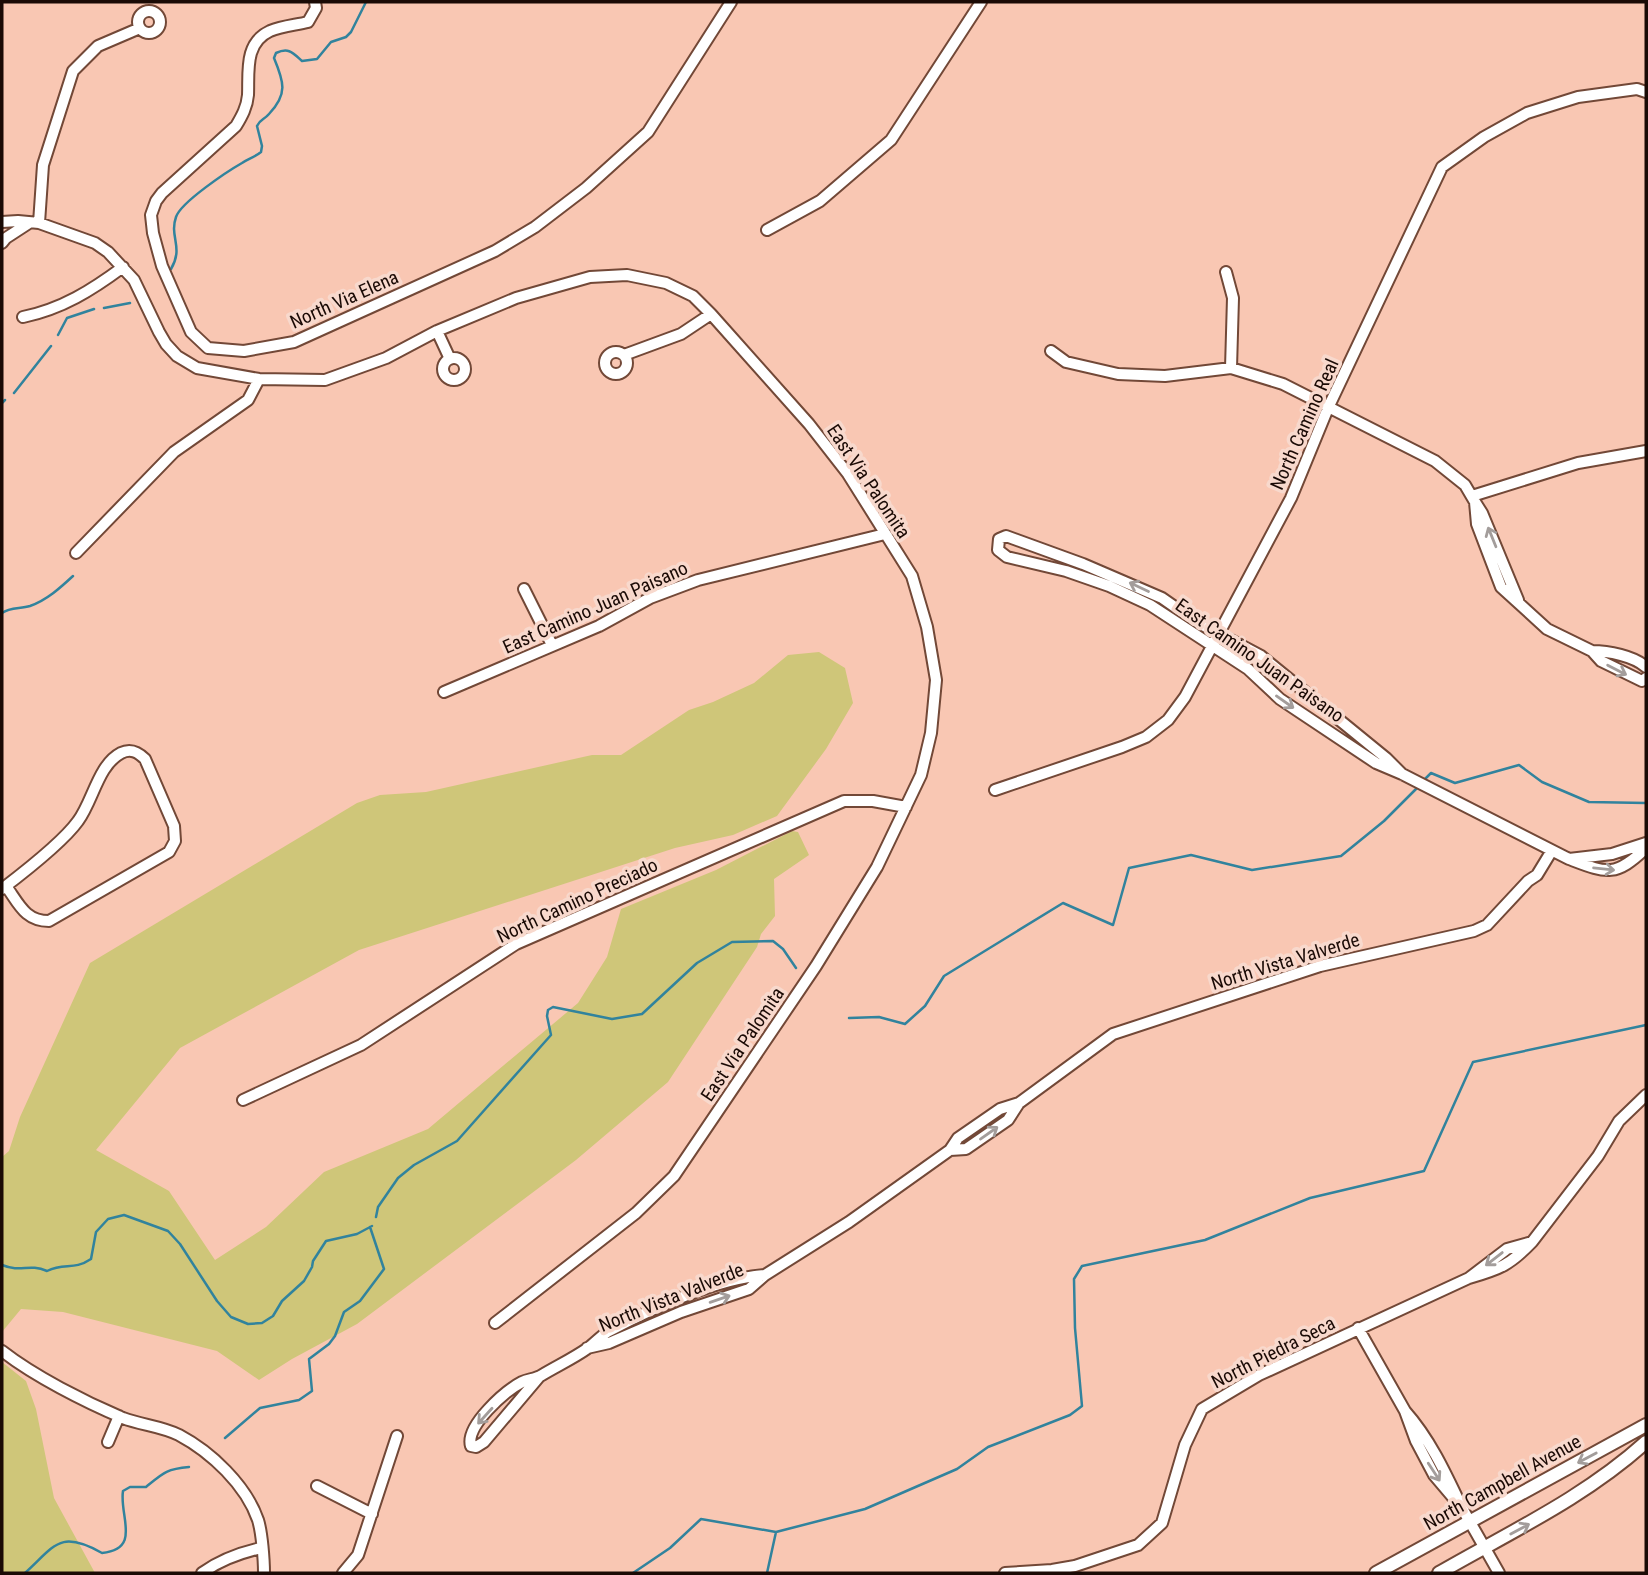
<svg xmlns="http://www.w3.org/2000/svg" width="1648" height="1575" font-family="'Roboto Condensed',sans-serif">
	<rect width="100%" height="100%" fill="#f9c7b3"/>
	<!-- green -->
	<path fill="#cfc679" d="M819 652 845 668 853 703 826 749 777 816 733 835 675 848 359 950 180 1048 96 1150 169 1191 215 1260 266 1227 324 1172 428 1129 578 1003 607 957 621 909 716 870 792 831 798 832 809 855 774 879 775 916 761 934 757 947 668 1082 576 1160 357 1324 292 1359 259 1380 217 1351 63 1312 21 1309 2 1332V1157L9 1151 20 1117 90 963 357 803 380 795 426 792 592 755H621L689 710 713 702 754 683 788 655Z
		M2 1362 26 1381 36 1409 54 1498 95 1573H2Z"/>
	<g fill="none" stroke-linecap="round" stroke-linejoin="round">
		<!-- stream -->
		<path stroke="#31839d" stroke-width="2.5" d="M171 269C184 247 169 237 176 217 181 202 228 171 242 163 248 159 255 157 261 152L262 146 257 126C260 119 264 120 269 114 288 94 284 82 274 58L276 53C289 47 293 53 302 61L317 59 331 42 346 37 351 32 366 2
			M104 308 130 303
			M58 335 67 318 94 309
			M14 393 51 346
			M2 403 5 400
			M2 613C10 607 20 609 30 606 47 600 60 588 73 576
			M1422 782 1431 773 1455 783 1519 765 1542 782 1589 802 1646 803
			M849 1018 879 1017 905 1024 925 1006 944 976 1063 903 1113 925 1129 868 1191 855 1252 870 1341 856 1384 821 1418 787
			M376 1217 378 1207 398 1178 414 1165 457 1141 551 1035 547 1016 548 1010 553 1007 612 1019 642 1014 697 963 732 942 773 941 783 949 796 968
			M2 1265C22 1273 28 1263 47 1271 65 1262 73 1271 91 1259L96 1232 108 1219 124 1215 168 1231 180 1244 217 1301 231 1317 248 1324 262 1323 273 1316 282 1301 304 1281 312 1267 313 1261 326 1241 357 1234 372 1226
			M225 1438 260 1408 299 1400 312 1391 309 1359 329 1344 335 1336 344 1312 360 1301 384 1269 370 1227
			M25 1573C55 1546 59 1529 102 1553 142 1549 119 1516 123 1491L130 1487H146C163 1473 166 1469 189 1467
			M633 1573 670 1548 701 1519 776 1532
			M767 1573 776 1532 865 1509 957 1469 988 1447 1070 1415 1082 1406 1075 1328 1074 1279 1082 1266 1205 1240 1310 1198 1424 1171 1473 1062 1646 1025"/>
		<!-- minor casing -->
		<g stroke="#724837" stroke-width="14">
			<path id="minor" d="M315 2 316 8 308 22C296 25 282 26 270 31 244 43 249 72 248 95 247 107 242 116 236 126L162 193 156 201 151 215 153 233 162 266 191 332 208 348 244 351 294 342 495 251 535 227 586 188 648 132 731 2
				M138 22a11 11 0 1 1 22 0a11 11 0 1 1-22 0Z
				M2 222 18 221 39 223 95 243 108 252 134 280 159 332 166 344 177 356 197 368 259 379 325 380 386 358 437 331 516 298 590 277 627 275 666 283 693 296 711 314 809 424 848 474 912 576 927 627 936 680 931 733 921 775 877 867 816 966 674 1176 636 1213 495 1323
				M39 223 43 165 73 71 98 46 140 28
				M767 230 820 201 891 140 981 2
				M2 243 6 238 29 223
				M1226 272 1233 298 1231 368
				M23 317C62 309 92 290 123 267
				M437 331 450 359
				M1051 351 1066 362 1118 374 1165 376 1231 368 1283 384 1435 461 1465 485 1475 502
				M605 363a11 11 0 1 1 22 0a11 11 0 1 1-22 0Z
				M624 355 681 334 711 314
				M443 369a11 11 0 1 1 22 0a11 11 0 1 1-22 0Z
				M1472 496 1578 463 1646 451
				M76 553 174 452 248 400 259 379
				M524 589 552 645
				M1518 600 1482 513 1475 502 1477 524 1501 587 1547 629 1592 651 1601 661 1642 681 1646 678
				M1592 651C1608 651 1634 656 1646 667
				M444 692 599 626 650 598 698 580 885 534
				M1402 774 1386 758 1261 656 1195 621 1162 598 1083 564 1006 536 999 539 998 550 1007 557 1066 571 1109 586 1150 605 1248 669 1280 699 1376 763 1402 774 1569 859
				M995 790 1122 747 1146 737 1168 720 1185 697 1291 498 1328 408 1442 167 1484 137 1527 113 1578 97 1637 89 1646 92
				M1646 843 1612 854 1569 859C1606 873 1615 878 1646 848
				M2 889C23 873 63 842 78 821 93 801 98 765 121 753 131 748 138 752 145 759L174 826 175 841 169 852 49 921C25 921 19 904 6 886
				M243 1100 361 1045 516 944 844 801H873L906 807
				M950 1150 966 1149 1008 1120 1019 1103
				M1532 1242 1598 1156 1619 1121 1646 1095
				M1358 1328 1405 1411 1416 1441 1434 1475 1462 1508C1446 1474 1430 1439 1405 1411
				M587 1348 609 1343 681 1312 749 1289 765 1275 849 1222 950 1150 958 1138 1000 1109 1019 1103 1113 1034 1320 966 1474 931 1487 925 1528 881 1537 875 1551 852
				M2 1351C34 1376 85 1402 123 1418 141 1425 161 1426 179 1435 211 1452 246 1485 258 1520 262 1533 264 1560 264 1573
				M539 1377 484 1442 476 1447 471 1446C465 1426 505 1391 522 1382 528 1379 536 1379 542 1375 557 1366 574 1358 588 1348 595 1343 602 1335 609 1331 651 1309 718 1278 765 1275
				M108 1442 119 1416
				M317 1486 372 1514
				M1462 1508 1499 1573
				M202 1573C220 1560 239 1553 261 1548
				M343 1573 358 1555 397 1436
				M1005 1573 1052 1570 1075 1566 1138 1545 1162 1523 1185 1445 1202 1409 1259 1375 1469 1278C1500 1269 1510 1265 1532 1242L1507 1249 1469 1278"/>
		</g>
		<!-- major casing -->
		<g stroke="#724837" stroke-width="16">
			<path id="major" d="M1376 1573 1646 1425
				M1439 1573C1510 1532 1584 1498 1646 1442"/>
		</g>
		<!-- minor -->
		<use href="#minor" stroke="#fff" stroke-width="10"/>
		<!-- major -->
		<use href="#major" stroke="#fff" stroke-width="12"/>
	</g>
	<!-- one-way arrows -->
	<defs><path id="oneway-shaft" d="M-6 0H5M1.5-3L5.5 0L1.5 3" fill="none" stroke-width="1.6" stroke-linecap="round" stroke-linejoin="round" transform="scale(1.75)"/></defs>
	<g stroke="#a39d9b">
		<use href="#oneway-shaft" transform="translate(1492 537) rotate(-112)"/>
		<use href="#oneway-shaft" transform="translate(1139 587) rotate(-155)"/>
		<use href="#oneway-shaft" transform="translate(1617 670) rotate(27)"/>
		<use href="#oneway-shaft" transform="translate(1285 702) rotate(35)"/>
		<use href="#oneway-shaft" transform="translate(1604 869) rotate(6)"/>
		<use href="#oneway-shaft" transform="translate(989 1133) rotate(-35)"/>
		<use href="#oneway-shaft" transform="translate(1494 1259) rotate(142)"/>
		<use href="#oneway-shaft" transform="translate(720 1299) rotate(-19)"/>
		<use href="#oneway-shaft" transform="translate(485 1416) rotate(132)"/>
		<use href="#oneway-shaft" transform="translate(1587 1458) rotate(152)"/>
		<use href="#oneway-shaft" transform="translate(1434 1472) rotate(57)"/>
		<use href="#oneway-shaft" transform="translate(1520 1529) rotate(-28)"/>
	</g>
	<g text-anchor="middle" stroke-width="7" stroke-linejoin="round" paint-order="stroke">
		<!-- street labels -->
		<g font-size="19" fill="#1a0a05" stroke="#f8d9cd">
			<text transform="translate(344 299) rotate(-24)" y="7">North Via Elena</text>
			<text transform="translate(1304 424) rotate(-66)" y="7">North Camino Real</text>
			<text transform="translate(869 481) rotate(56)" y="7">East Via Palomita</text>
			<text transform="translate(595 607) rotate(-24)" y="7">East Camino Juan Paisano</text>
			<text transform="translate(1260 660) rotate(35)" y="7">East Camino Juan Paisano</text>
			<text transform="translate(577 900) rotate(-25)" y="7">North Camino Preciado</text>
			<text transform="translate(1285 961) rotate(-17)" y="7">North Vista Valverde</text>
			<text transform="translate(742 1044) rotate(-56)" y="7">East Via Palomita</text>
			<text transform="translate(671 1297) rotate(-22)" y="7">North Vista Valverde</text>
			<text transform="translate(1273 1352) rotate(-27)" y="7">North Piedra Seca</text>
			<text transform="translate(1502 1482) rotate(-29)" y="7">North Campbell Avenue</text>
		</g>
	</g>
	<!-- border -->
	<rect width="1648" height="1575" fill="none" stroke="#1a0a05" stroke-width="7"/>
</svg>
